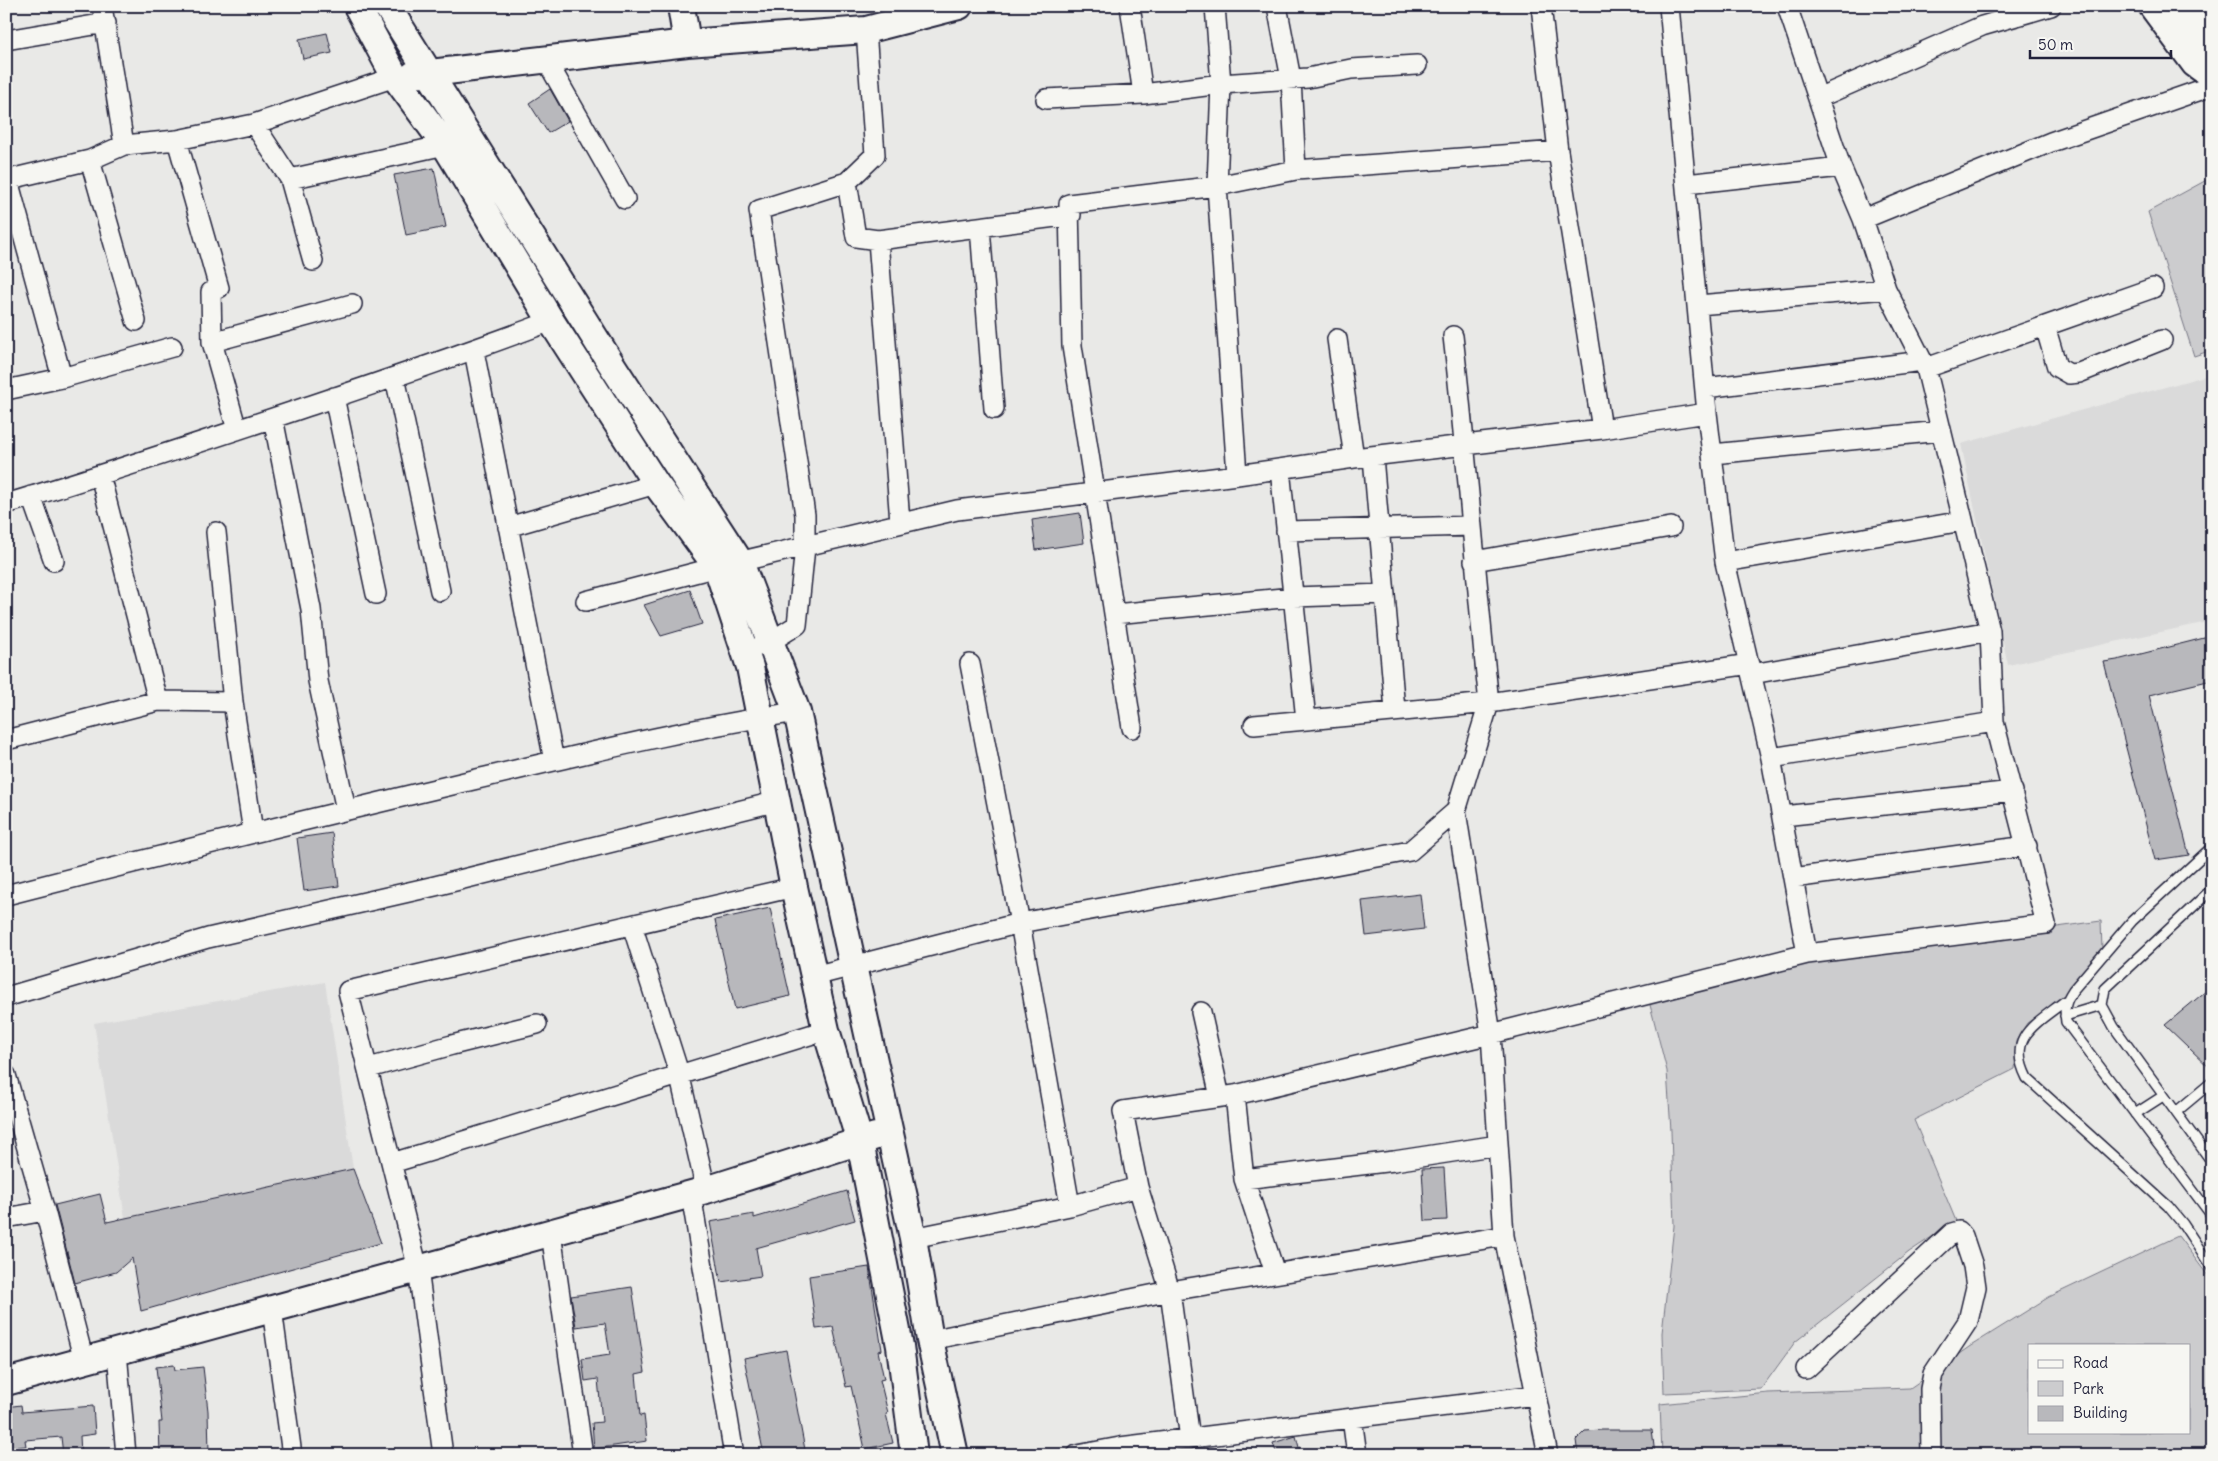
<svg xmlns="http://www.w3.org/2000/svg" width="2218" height="1461" font-family="Delius,sans-serif">
	<rect width="100%" height="100%" fill="#e9e9e7"/>
	<filter id="ink" filterUnits="userSpaceOnUse"><feTurbulence type="fractalNoise" baseFrequency=".02" numOctaves="2"/><feDisplacementMap in="SourceGraphic" scale="10" xChannelSelector="R" yChannelSelector="G"/><feConvolveMatrix kernelMatrix="1 2 1 2 8 2 1 2 1" color-interpolation-filters="sRGB"/></filter>
	<g filter="url(#ink)">
		<!-- built -->
		<path fill="#dadada" d="M2212 374V621L2008 665 1961 444Z
			M325 982 353 1169 125 1218 94 1023Z"/>
		<!-- green -->
		<path fill="#ccccce" stroke="#777784" fill-rule="evenodd" d="M2212 177V350L2194 356 2148 212Z
			M2101 921 2102 950 2062 999 2027 1023 2016 1041 2015 1069 1914 1120 1956 1221 1909 1252 1795 1342 1761 1389 1664 1393 1662 1333 1674 1226 1671 1131 1667 1071 1649 1001 1809 961Z
			M2178 1236 2212 1281V1455H1662L1660 1404 1768 1393 1910 1388 1969 1347 2049 1297ZM2029 1345H2189V1432H2029Z"/>
		<!-- building -->
		<path fill="#b8b8bc" stroke="#22223b" d="M327 33 332 53 303 59 299 39Z
			M550 89 568 121 548 133 529 103Z
			M434 168 446 227 406 235 394 175Z
			M1080 513 1084 543 1036 550 1032 520Z
			M690 590 702 624 661 636 644 605Z
			M2212 636V680L2149 695 2189 855 2155 860 2104 662 2117 660Z
			M332 833 339 886 304 891 297 838Z
			M1420 894 1424 929 1366 936 1362 901Z
			M770 908 790 996 735 1009 715 920Z
			M2212 986V1070L2165 1025Z
			M1444 1168 1447 1220 1425 1221 1422 1169Z
			M353 1169 381 1243 141 1311 132 1258 116 1272 75 1283 55 1205 100 1194 107 1222Z
			M847 1191 855 1220 756 1248 761 1276 721 1282 710 1222 754 1214V1218Z
			M869 1267 882 1350 878 1351 884 1379 880 1380 888 1413 886 1414 893 1443 865 1449 851 1386 846 1387 833 1327 816 1329 809 1276Z
			M632 1287 645 1372 636 1374 640 1416 644 1415 647 1441 594 1449 592 1423 602 1422 598 1379 585 1381 582 1359 610 1355 605 1323 576 1327 571 1296Z
			M786 1350 806 1455H764L744 1358Z
			M174 1365 175 1370 203 1367 208 1411 209 1453 160 1455 159 1422H162L156 1367Z
			M21 1405 22 1412 93 1406 95 1434 80 1436 81 1455H63L61 1437 25 1440 26 1446 6 1448V1407Z
			M1602 1430H1652L1655 1455H1578L1576 1440 1585 1431Z
			M1296 1436 1301 1455H1277L1273 1443Z"/>
		<g fill="none" stroke-linecap="round" stroke-linejoin="round">
			<!-- lane casing -->
			<g stroke="#22223b" stroke-width="12">
				<path id="lane" d="M2212 847 2132 921 2073 990C2065 1002 2064 1008 2066 1022L2212 1216
					M2212 889 2105 989 2102 1005 2114 1027 2212 1162
					M2065 1001C2036 1024 2006 1037 2027 1078L2168 1206 2183 1224 2212 1268
					M2065 1016 2102 1005
					M2176 1112 2212 1082
					M2135 1114 2163 1096"/>
			</g>
			<!-- street casing -->
			<g stroke="#22223b" stroke-width="22">
				<path id="street" d="M102 6 124 145
					M1130 6 1143 94
					M1215 6 1221 84 1217 186 1237 475
					M1277 6 1291 79 1296 170
					M1541 6 1558 151 1602 429
					M1669 6 1707 413 1725 562 1771 758 1807 954
					M6 40 106 23
					M545 58 625 199
					M1818 98 1982 26 2051 6
					M1046 99 1143 94 1221 84 1308 78 1351 69 1417 65
					M254 124 290 179 313 261
					M177 140 219 288 211 292 212 342
					M90 160 136 321
					M290 179 445 145
					M6 180 90 160 124 145 177 140 254 124 395 77
					M8 180 62 378
					M847 182 856 237 878 240 1071 215
					M1686 184 1841 167
					M1863 219 2051 142 2212 86
					M980 227 994 409
					M878 240 900 522
					M1698 305 1886 289
					M2045 326 2057 367 2069 374 2079 373 2162 340
					M1337 339 1354 458
					M474 351 554 761
					M1926 368 2153 288
					M395 377 440 591
					M1705 388 1923 361
					M6 390 62 378 172 347
					M334 397 376 594
					M273 418 311 609 318 681 346 810
					M237 430 212 342 352 304
					M1713 454 1940 431
					M1373 457 1395 710
					M1280 469 1306 720
					M100 475 158 701
					M31 496 54 561
					M6 504C109 473 210 439 312 405 392 378 472 351 551 321
					M508 527 656 484
					M1286 531 1471 526
					M216 532 233 702 253 832
					M1474 561 1671 527
					M1725 562 1963 521
					M586 601 717 567 957 510 1237 475 1354 458 1602 429 1707 413
					M1114 614 1293 597 1385 594
					M760 646 770 642 797 625 805 547V515L759 210 847 182 875 155 866 30
					M970 664 1020 923 1070 1206
					M1752 674 1990 631
					M1254 725 1489 703C1476 581 1467 458 1453 336
					M1132 728 1072 346 1069 204 1217 186 1296 170 1558 151
					M6 740 158 701 233 702
					M1771 758 1994 722
					M1456 811 1491 1034 1504 1236 1548 1455
					M1783 816 2013 791
					M1793 878 2027 846
					M6 895C162 855 317 817 473 780 580 755 688 728 797 712
					M632 925 679 1073 706 1190
					M814 976 1020 923 1410 851 1456 811 1489 703 1750 664
					M6 997 208 938 435 886 778 801
					M1201 1012 1220 1097
					M369 1068 452 1045 537 1024
					M6 1075 45 1211 84 1361
					M1235 1095 1244 1179 1275 1273
					M392 1163 826 1030
					M1244 1179 1394 1161 1498 1145
					M691 1194 734 1455
					M6 1218 45 1211
					M551 1233 583 1455
					M913 1238 1070 1206 1138 1187
					M272 1309 292 1455
					M930 1340 1170 1291 1504 1236
					M117 1352 126 1455
					M1806 1369 1952 1233 1959 1231 1963 1236 1973 1266 1976 1287 1968 1321 1933 1374 1930 1389 1931 1455
					M1352 1418 1357 1455
					M1190 1439 1170 1291 1138 1187 1123 1111 1235 1095 1491 1034 1807 954 2046 924 1994 722 1990 631 1926 368 1886 289 1863 219 1841 167 1787 6
					M443 1455 418 1269 348 991 794 887
					M1077 1455 1120 1447 1536 1395"/>
			</g>
			<!-- secondary casing -->
			<g stroke="#22223b" stroke-width="30">
				<path id="secondary" d="M357 6 395 77 445 145 551 321 656 484 717 567 750 667 794 887 826 1030 860 1142 900 1346 914 1455
					M387 6 612 365 740 562 797 712 913 1238 930 1340 955 1455
					M681 6 687 43
					M2152 6 2195 64 2212 76
					M2183 6 2212 46
					M413 75 687 43 866 30 959 6
					M6 1382 706 1190 876 1136"/>
			</g>
			<!-- lane -->
			<use href="#lane" stroke="#f6f6f2" stroke-width="9"/>
			<!-- street -->
			<use href="#street" stroke="#f6f6f2" stroke-width="19"/>
			<!-- secondary -->
			<use href="#secondary" stroke="#f6f6f2" stroke-width="26"/>
		</g>
	</g>
	<!-- margin -->
	<rect width="2218" height="1461" fill="none" stroke="#f6f6f2" stroke-width="25"/>
	<rect x="12" y="12" width="2193" height="1436" fill="none" stroke="#22223b" stroke-width="2" filter="url(#ink)"/>
	<!-- legend -->
	<rect x="2028" y="1344" width="162" height="90" fill="#f6f6f2" stroke="#a1a1a9"/>
	<rect x="2038" y="1360" width="25" height="8" fill="#f6f6f2" stroke="#a1a1a9"/>
	<text x="2073" y="1368" font-size="15" fill="#22223b">Road</text>
	<rect x="2038" y="1381" width="25" height="15" fill="#ccccce" stroke="#a1a1a9"/>
	<text x="2073" y="1394" font-size="15" fill="#22223b">Park</text>
	<rect x="2038" y="1406" width="25" height="15" fill="#b8b8bc" stroke="#a1a1a9"/>
	<text x="2073" y="1418" font-size="15" fill="#22223b">Building</text>
	<!-- scale -->
	<path d="M2030 50v8h141v-8" fill="none" stroke="#22223b" stroke-width="2.5"/>
	<text x="2038" y="50" font-size="15" fill="#22223b" stroke="#f6f6f2" stroke-width="4" paint-order="stroke">50 m</text>
</svg>
